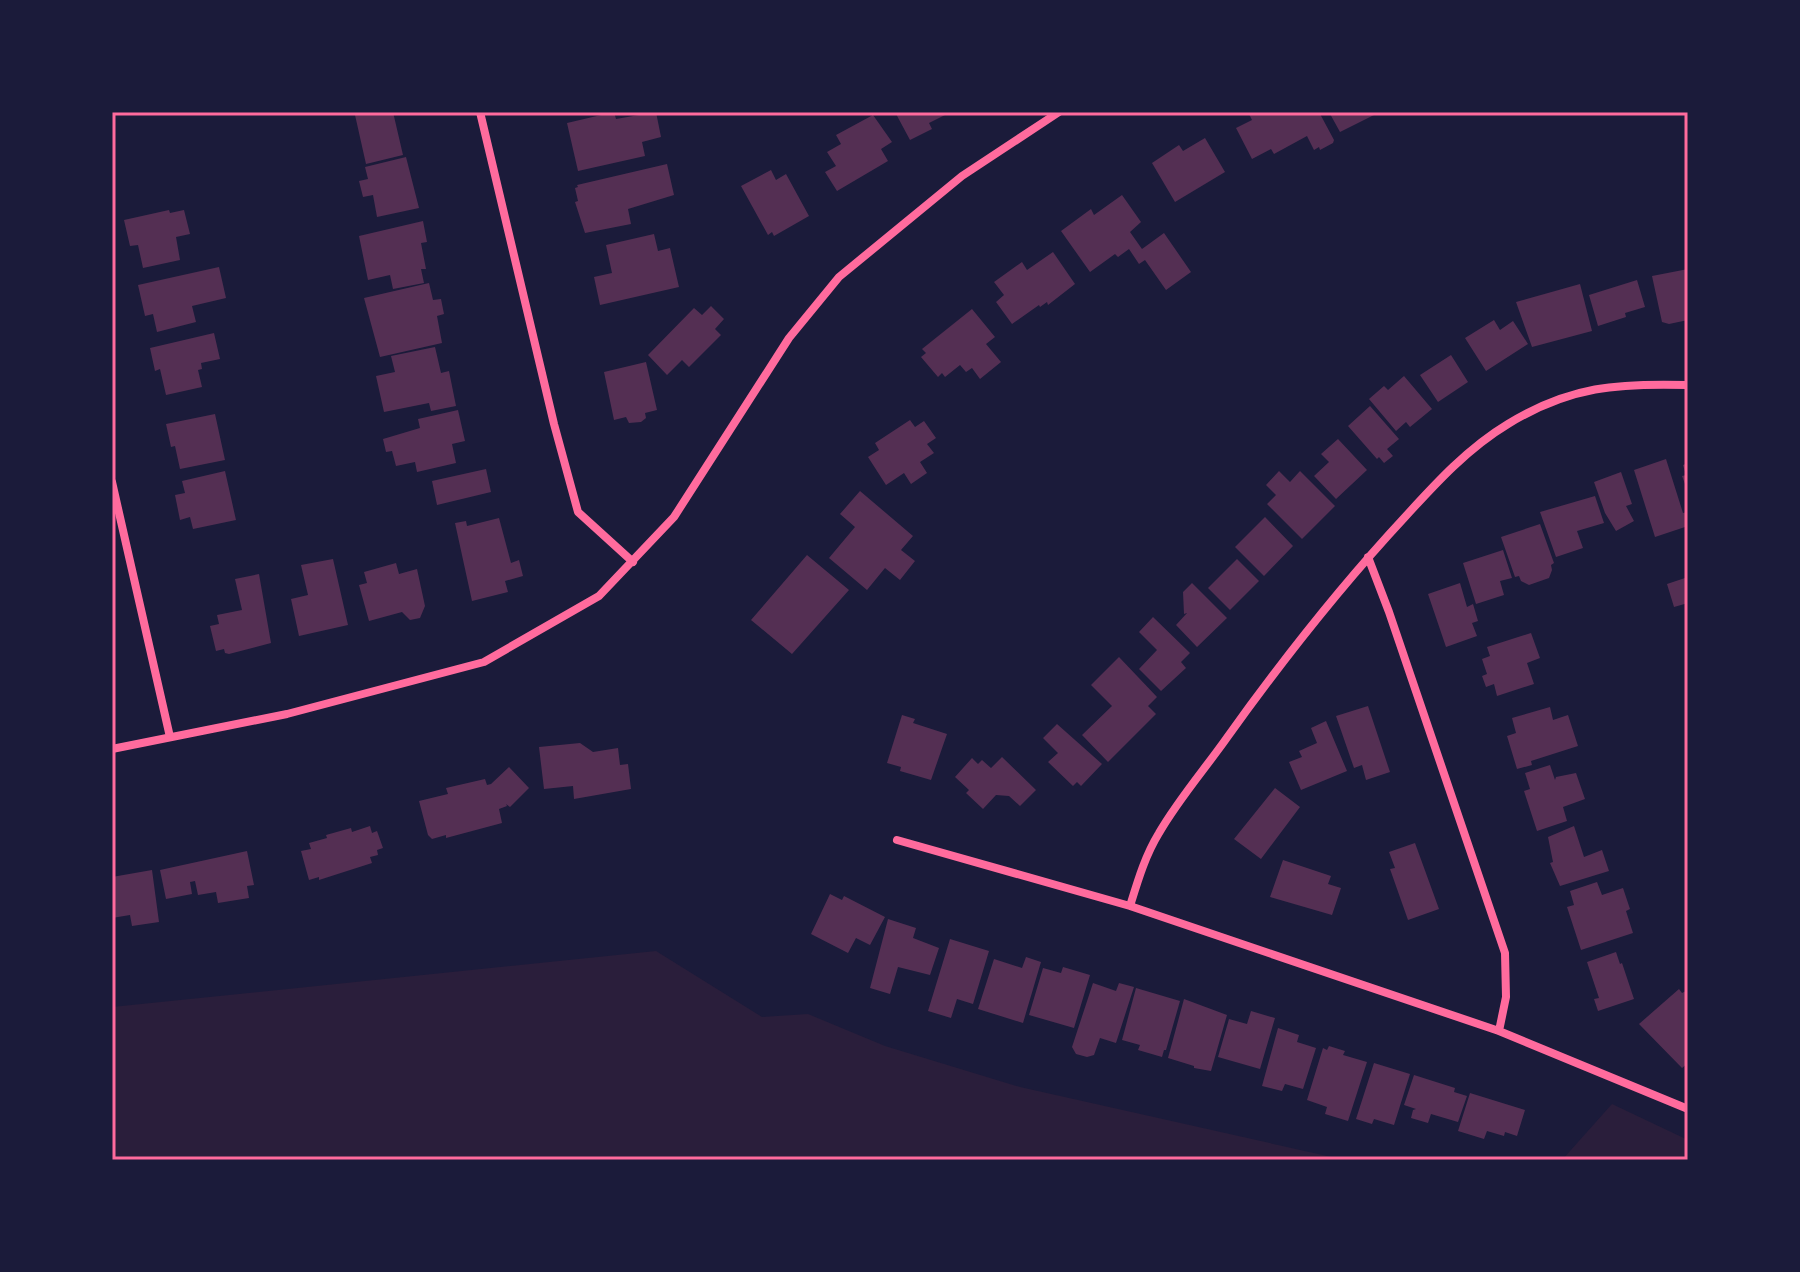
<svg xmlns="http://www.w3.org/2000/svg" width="1800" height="1272" font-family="'Sofia Sans Condensed',sans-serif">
	<rect width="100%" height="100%" fill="#1b1b3a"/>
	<!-- green -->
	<path fill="#2a1e3b" d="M656 951 762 1017 808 1014 885 1046 1020 1087 1345 1160H112V1007Z
		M1612 1104 1688 1140V1160H1562Z"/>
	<!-- building -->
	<path fill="#542f53" d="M368 112H393L403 155 366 164 355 115Z
		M614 112 616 119 656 112 661 137 642 142 645 156 578 171 567 123Z
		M895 112H951L929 123 932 129 910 140Z
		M1248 112H1319L1334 140 1333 143 1320 150 1319 147 1314 150 1307 136 1274 154 1271 149 1252 159 1236 128 1252 120Z
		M1329 112H1380L1340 132Z
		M873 115 892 142 881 149 888 161 837 191 825 172 836 166 827 152 841 144 836 135Z
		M1205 138 1225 172 1175 202 1152 163 1179 145 1183 151Z
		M406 157 419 208 377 217 373 195 363 197 359 181 368 179 365 167Z
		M667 164 674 195 628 209 631 224 585 233 575 202 578 201 575 188 578 187 577 185Z
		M771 170 776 180 786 174 809 216 774 236 772 232 768 235 741 186Z
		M1122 195 1141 222 1130 232 1142 249 1164 233 1191 272 1166 290 1145 260 1139 264 1129 249 1118 257 1115 254 1090 272 1061 231 1091 209 1094 215Z
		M169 210 170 213 184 210 190 234 176 237 180 260 143 268 138 245 130 246 124 220Z
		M423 221 427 242 421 243 426 269H421L424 283 393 289 390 275 368 280 359 236Z
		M654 234 658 251 670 248 679 287 600 305 594 277 612 273 606 245Z
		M1053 252 1075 284 1048 305 1047 302 1040 307 1039 305 1012 324 996 302 1004 295 994 282 1022 262 1027 270Z
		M219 267 226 298 192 306 196 322 157 332 153 314 145 316 138 285Z
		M1688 269V320L1669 324 1662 322 1652 276Z
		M1637 280 1645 307 1625 313 1626 317 1598 326 1589 295Z
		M429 283 433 300 441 299 444 314 437 316 442 343 380 357 364 298Z
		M1580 284 1592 331 1532 347 1516 302Z
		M711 306 724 319 715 329 721 335 689 367 682 360 667 375 648 355 694 308 702 315Z
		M972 309 995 337 986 344 1001 362 980 379 972 368 966 372 960 365 945 377 942 373 938 377 921 357 926 353 922 349Z
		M1494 320 1500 330 1513 321 1528 344 1486 371 1465 338Z
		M214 333 220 359 201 363 202 369 198 370 202 387 166 395 160 369 155 371 150 348Z
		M435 347 441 373 449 371 456 406 431 411 429 403 384 412 376 376 395 372 391 356Z
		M1451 355 1468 382 1438 402 1420 375Z
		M646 362 657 410 645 413 646 418 641 422 629 423 626 417 614 420 604 372Z
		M1404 376 1432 409 1410 427 1406 422 1396 431 1369 399 1384 386 1388 390Z
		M1370 406 1399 439 1387 449 1393 456 1384 463 1379 457 1377 459 1348 426Z
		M458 410 465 441 452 444 456 463 417 472 415 462 396 466 392 451 386 452 383 439 420 428 418 419Z
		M215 414 225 460 180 469 175 446 171 447 166 424Z
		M910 420 915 427 924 421 936 438 927 444 934 453 920 462 927 473 911 484 904 473 886 485 868 457 879 450 875 443Z
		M1338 439 1367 470 1336 499 1314 476 1329 462 1321 454Z
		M1666 459 1683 513 1687 512 1688 526 1655 537 1634 470Z
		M1688 463V492L1682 476 1686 475 1683 465Z
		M486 469 491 492 437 505 432 481Z
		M225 471 236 520 193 529 190 517 180 520 175 495 185 493 182 481Z
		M1279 471 1290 482 1300 471 1335 506 1302 539 1267 504 1276 495 1266 485Z
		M1621 472 1632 504 1626 506 1634 521 1616 531 1605 513 1594 482Z
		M860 491 913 536 901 550 915 561 900 580 885 568 867 590 829 558 855 527 840 514Z
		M1595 496 1604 523 1577 531 1583 548 1556 557 1540 512Z
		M1265 517 1293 546 1264 576 1235 547Z
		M499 518 511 563 519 560 523 576 505 581 508 592 472 601 455 523 466 521 467 526Z
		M1540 524 1554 563 1551 565 1552 570 1549 578 1529 585 1521 581 1519 576 1515 577 1501 537Z
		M1503 550 1512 578 1500 581 1504 595 1476 604 1463 563Z
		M807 555 849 590 792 654 751 620Z
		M333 559 348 625 299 636 291 599 308 595 301 565Z
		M1237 559 1259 581 1230 610 1208 588Z
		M396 563 399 574 417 569 425 606 420 618 410 620 402 612 369 621 359 585 367 583 364 572Z
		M259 574 271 643 229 654 225 653 224 649 216 651 210 626 219 624 217 615 242 610 235 579Z
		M1688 577V603L1674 607 1667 584Z
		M1192 583 1227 618 1197 647 1176 625 1187 613 1184 614 1183 592Z
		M1460 583 1467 607 1473 604 1478 621 1472 623 1477 636 1446 647 1428 594Z
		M1153 617 1190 653 1181 662 1186 668 1161 691 1139 669 1157 650 1139 632Z
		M1531 633 1540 658 1527 663 1534 684 1497 696 1494 684 1486 687 1482 676 1487 674 1482 659 1490 656 1487 647Z
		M1119 657 1157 697 1148 706 1156 714 1108 762 1082 735 1112 706 1091 685Z
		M1368 706 1390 772 1366 780 1362 765 1354 768 1336 716Z
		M1550 707 1553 720 1568 715 1578 746 1531 761 1532 765 1517 769 1507 736 1516 733 1512 718Z
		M902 715 915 719 913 723 947 734 931 780 900 771 901 767 887 763Z
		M1326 721 1347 771 1301 790 1289 762 1302 757 1299 751 1317 743 1311 728Z
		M1057 724 1102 764 1081 786 1077 782 1073 786 1048 762 1058 753 1043 738Z
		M580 743 593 752 618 748 620 765 628 764 631 789 574 799 573 786 544 789 539 747Z
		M1002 757 1036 790 1020 806 1009 796 996 795 983 809 966 793 969 790 955 777 972 758 978 764 982 760 991 768Z
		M1550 765 1555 780 1556 777 1576 773 1585 799 1563 807 1567 821 1537 831 1524 791 1530 789 1525 773Z
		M509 767 529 788 510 807 506 804 507 806 499 809 502 823 446 838V835L432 839 428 835 419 801 448 794 446 788 485 779 487 785 491 784Z
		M1275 788 1300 807 1261 859 1234 839Z
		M370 826 372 833 377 831 383 848 377 850 378 855 370 857 372 863 319 880V877L309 880 301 851 311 849 309 843 327 838 326 835 351 828 352 832Z
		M1574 826 1584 857 1602 850 1609 871 1560 886 1550 863 1553 862 1548 837Z
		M1415 843 1439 909 1408 920 1390 869 1395 868 1389 852Z
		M247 851 254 885 247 886 249 898 218 903 216 892 198 895 195 881 190 882 192 894 166 899 160 870Z
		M1283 860 1331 876 1328 884 1341 888 1332 915 1270 897Z
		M152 870 159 922 132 926 130 915 112 918V877Z
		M1597 882 1602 895 1623 888 1630 909 1626 911 1633 933 1581 950 1567 907 1574 905 1570 891Z
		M830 894 842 900 844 896 885 917 870 945 856 938 848 953 811 934Z
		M888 919 916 928 913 938 939 948 930 975 898 967 890 994 870 988Z
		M950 939 989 951 973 1004 957 999 951 1018 928 1011Z
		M1616 952 1620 964 1622 963 1634 999 1598 1011 1594 999 1599 998 1587 962Z
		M1026 957 1041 962 1023 1023 978 1009 994 959 1022 968Z
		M1063 967 1090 975 1074 1028 1029 1015 1043 968 1061 973Z
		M1093 983 1116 991 1119 983 1134 987 1116 1043 1100 1038 1094 1055 1087 1057 1076 1054 1072 1047Z
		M1136 988 1180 1001 1166 1050H1164L1162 1057 1138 1050 1140 1045 1122 1040Z
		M1679 989 1682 993 1688 990V1063L1682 1068 1639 1024Z
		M1184 999 1227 1015 1211 1071 1194 1068V1066L1168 1058Z
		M1251 1011 1275 1018 1260 1069 1218 1057 1229 1019 1247 1024Z
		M1278 1028 1299 1035 1297 1042 1316 1048 1303 1089 1285 1084 1282 1091 1262 1086Z
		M1329 1046 1345 1051 1343 1055 1367 1062 1348 1121 1325 1114 1327 1107 1307 1100 1323 1048 1327 1050Z
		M1374 1063 1410 1074 1394 1125 1374 1119 1372 1124 1356 1119Z
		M1414 1075 1455 1088 1454 1092 1467 1096 1458 1122 1431 1114 1428 1123 1411 1118 1413 1110 1416 1109 1404 1105Z
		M1470 1093 1525 1110 1517 1136 1505 1132 1504 1136 1487 1131 1484 1139 1458 1131Z"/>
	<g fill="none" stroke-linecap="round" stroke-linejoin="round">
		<!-- minor -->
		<path stroke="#ff6b9d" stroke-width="8" d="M480 112 554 424 578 512 633 562
			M112 482 170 737
			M1368 557 1389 612 1505 953 1506 997 1499 1031
			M112 749 287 714 484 662 599 596 674 517 789 338 839 277 962 176 1059 112
			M897 840 1130 906 1499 1031 1688 1109
			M1130 906C1138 880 1145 856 1159 833 1178 800 1204 770 1226 739 1281 662 1340 587 1405 517 1436 483 1468 448 1508 424 1570 386 1618 383 1688 385"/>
	</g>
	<!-- border -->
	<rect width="1800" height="1272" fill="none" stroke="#1b1b3a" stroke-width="228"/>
	<rect x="114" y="114" width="1572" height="1044" fill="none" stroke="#ff6b9d" stroke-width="3"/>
</svg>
